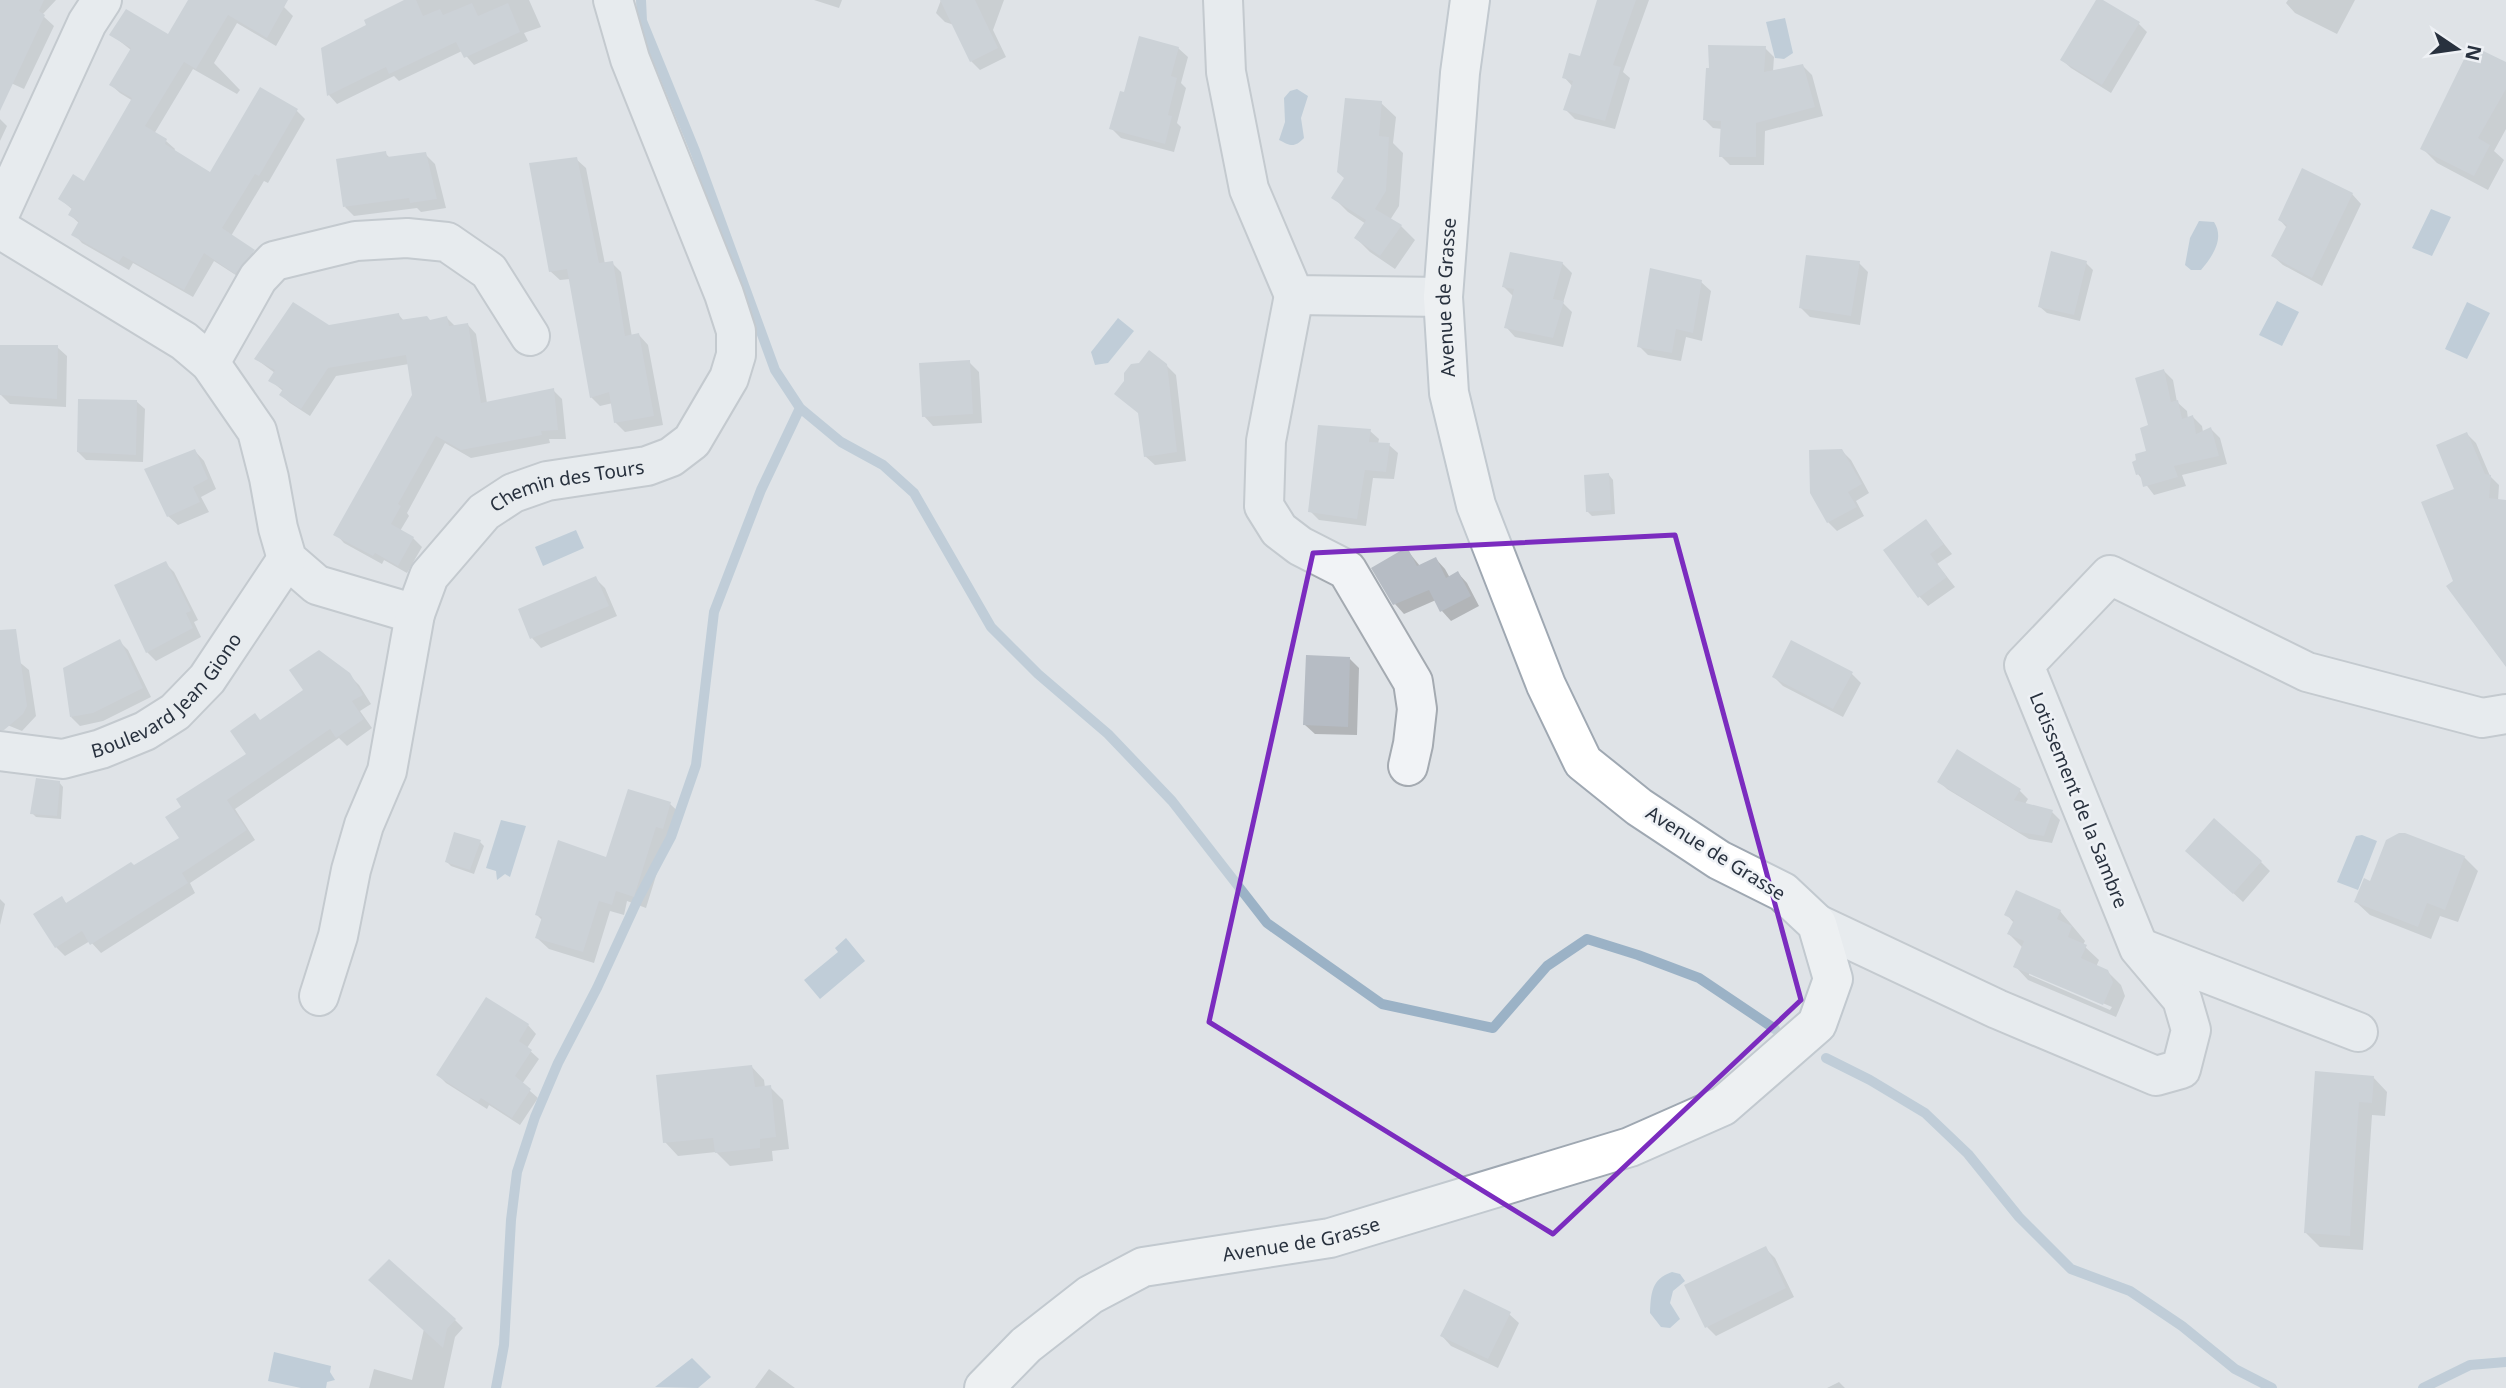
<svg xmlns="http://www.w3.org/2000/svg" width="2506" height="1388" viewBox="0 0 2506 1388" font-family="'Noto Sans',sans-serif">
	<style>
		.water { fill: #9bb2c6 }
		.shadow { fill: #0003; fill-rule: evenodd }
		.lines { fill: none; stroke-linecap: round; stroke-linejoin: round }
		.stream { stroke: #9bb2c6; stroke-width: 10 }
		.building { fill: #b6bcc4 }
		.street-casing { stroke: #a4aab1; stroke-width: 42 }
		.primary-casing { stroke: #9fa8b2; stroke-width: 42 }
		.street { stroke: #f1f3f6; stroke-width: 38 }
		.primary { stroke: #fff; stroke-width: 38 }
		.marked { fill: none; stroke: #7b2cbf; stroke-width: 5; stroke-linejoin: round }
		.labels { text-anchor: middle; stroke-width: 5; stroke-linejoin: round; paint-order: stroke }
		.street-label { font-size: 19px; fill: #28313e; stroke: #eef1f5 }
	</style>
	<rect width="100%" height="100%" fill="#dfe3e7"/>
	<!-- water -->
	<path class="water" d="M1785,18L1793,53L1784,59L1775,58L1766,22Z
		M1297,89L1308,96L1301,118L1304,138C1294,148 1291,146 1279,140L1285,122L1284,98L1290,91Z
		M2431,209L2451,217L2432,256L2412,248Z
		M2199,221L2214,222C2225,239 2212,257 2201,270H2191L2185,265L2190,238Z
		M2277,301L2299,312L2282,346L2259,335Z
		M2467,302L2490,313L2467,359L2445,349Z
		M1118,318L1134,331L1108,363L1095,365L1091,352Z
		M576,530L584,548L543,566L535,547Z
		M501,820L526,826L510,877L505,874L497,880L496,871L486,868Z
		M2362,835L2377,841L2358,890L2337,882L2356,836Z
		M846,938L865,961L820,999L804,980L838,952L835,948Z
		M1672,1272L1680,1274L1685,1281L1673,1291L1670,1303L1680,1319L1670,1328L1661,1327L1650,1313C1651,1294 1651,1279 1672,1272Z
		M274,1352L331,1366L330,1372L335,1380L327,1382L326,1388H301L268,1381Z
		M692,1358L711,1377L698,1388L655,1387Z"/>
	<!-- shadow -->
	<path class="shadow" d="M4,0H56L42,15L54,26L24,89L0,78V8Z
		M190,0H286L284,7L293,16L276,46L237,23L214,63L240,90L237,94L193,69L154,134L166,141L175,149L174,151L211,175L296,110L305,119L268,183L264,181L231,236L262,260L245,281L214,261L193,297L133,263L129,270L82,243L74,234L80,224L70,215L73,210L60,199L85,183L133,101L120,93L111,85L131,50L112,35L168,37Z
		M408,0H529L541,27L524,33L528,41L474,65L462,51L399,81L394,76L337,104L329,95L322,49L368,26Z
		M814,0H842L839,8Z
		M941,0H1004L993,30L1006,57L980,70L971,61L954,25L945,22L936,13Z
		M1599,0H1649L1623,72L1630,78L1615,129L1575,119L1565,109L1573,87L1564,77L1581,58Z
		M2098,0L2138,23L2147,32L2111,93L2071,68L2062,60Z
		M2288,0H2355L2337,34L2295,13L2286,3Z
		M1178,48L1188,57L1181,83L1186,88L1177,123L1181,127L1174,152L1121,138L1111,128Z
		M1765,48L1774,57L1773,72L1803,66L1812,75L1823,116L1765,131L1764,165H1730L1721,156L1722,129L1713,128L1704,119Z
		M2506,65V129L2494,151L2504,160L2488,190L2437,163L2422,148Z
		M1381,103L1396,117L1393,143L1403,153L1399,206L1390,220L1401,226L1415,240L1395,269L1370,252L1356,238L1366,224L1348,212L1334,198L1346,178Z
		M0,119L7,126L0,141Z
		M385,153L390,158L425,154L435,164L446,208L421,212L417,208L354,216L345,207Z
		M576,159L586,168L605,264L612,263L621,272L632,337L639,335L648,345L663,425L625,432L615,422L613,403L600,406L591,397L570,279L560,280L550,271Z
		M2352,194L2361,204L2322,286L2283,265L2273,256L2287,228L2280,220Z
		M1562,263L1572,273L1563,303L1572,312L1563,347L1515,337L1506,327L1514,297L1504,287Z
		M1859,263L1868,272L1860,325L1810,317L1801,308Z
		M2086,263L2093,270L2080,321L2047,313L2040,307Z
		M1701,282L1711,291L1702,341L1686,337L1681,361L1648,355L1639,346Z
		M399,315L404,321L430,322L447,318L456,327L468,325L476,334L487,403L553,390L562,399L566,439H549L550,443L471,458L445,443L407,513L409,516L400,531L413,538L422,547L407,573L384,560L382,564L344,543L336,534L414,395L409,364L336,376L310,416L290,403L281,395L283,391L270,380L275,373L256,359L329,327Z
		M57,347L67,356L66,407L10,404L1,395Z
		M969,362L979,372L982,423L933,426L924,416Z
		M1166,365L1176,375L1186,461L1155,465L1145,456L1140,414L1126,381Z
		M2164,371L2173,380L2177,402L2187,411L2188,419L2193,417L2202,426L2203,432L2211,429L2220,438L2227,464L2182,475L2186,486L2154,495L2138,474L2149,452L2150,427Z
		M136,401L145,409L143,462L86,460L78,452Z
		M1370,431L1379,439L1378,444L1389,445L1398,453L1394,479L1373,478L1366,526L1319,520L1310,511Z
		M2467,434L2476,443L2490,476L2499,485L2498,501H2506V661L2455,582L2456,490Z
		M195,451L204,461L216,489L201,497L209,512L178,525L168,516Z
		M1842,451L1851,460L1869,493L1856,501L1864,516L1837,531L1828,522Z
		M1609,475L1613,480L1615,514L1592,516L1587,511Z
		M1926,521L1952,554L1937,564L1955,587L1928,606L1919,596Z
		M1407,550L1420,566L1436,559L1445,569L1450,578L1458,573L1467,583L1479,606L1451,621L1442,611L1436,600L1404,614L1395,604Z
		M165,563L174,572L198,620L194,622L201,637L156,661L147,652Z
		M595,578L605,588L617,616L541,648L532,638L520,610Z
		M119,641L128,650L151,697L103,721L80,726L71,717Z
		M0,646L29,670L36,716L22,731L0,722Z
		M1350,659L1359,668L1357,735L1315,734L1305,725Z
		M1851,673L1861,683L1843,717L1783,686L1774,677Z
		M349,675L359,685L371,704L360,711L372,728L347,746L339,738L235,809L255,840L190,883L195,893L101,953L90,941L65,956L56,947L62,899L67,904L182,839L248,755L261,721Z
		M1958,752L2020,791L2028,799L2025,804L2052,812L2060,820L2052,843L2029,839L1947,789L1939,781Z
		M59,782L63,787L61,819L36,817L32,813Z
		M670,804L682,815L674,839L668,837L646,908L627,901L624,915L610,911L594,963L549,949L537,938L543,921L537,915L607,859Z
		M480,842L484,846L474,874L451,866L447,862Z
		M2464,857L2478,871L2458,922L2440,916L2431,939L2370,915L2356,902L2371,883Z
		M2197,860L2261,862L2270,871L2243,902Z
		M0,899L5,904L0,925Z
		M2060,911L2085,941L2083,945L2099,960L2096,967L2107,971L2121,985L2125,996L2116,1017L2028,980L2015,966L2023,948L2009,934L2014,923L2007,915ZM2029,972L2112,1007L2110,1010L2029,975Z
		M487,999L528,1025L536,1034L527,1048L539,1059L522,1084L538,1098L520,1125L489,1105L487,1109L446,1083L438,1075Z
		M751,1066L764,1080L765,1088L770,1087L783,1100L789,1149L772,1151L773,1161L730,1166L716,1152L678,1156L665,1142Z
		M2316,1073L2373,1077L2387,1092L2385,1116L2372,1115L2363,1250L2320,1247L2306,1233Z
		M1765,1248L1775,1258L1794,1297L1716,1336L1707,1327Z
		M1509,1314L1519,1323L1498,1368L1451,1346L1442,1336Z
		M455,1320L463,1328L455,1337L444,1388H369L374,1369L412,1380L424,1329Z
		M769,1369L795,1388H755Z
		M1839,1382L1845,1388H1827Z"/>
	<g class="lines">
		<!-- stream -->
		<path class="stream" d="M641,0L642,21L695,151L775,370L800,408L841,442L883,465L914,493L991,627L1038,674L1108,734L1172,801L1267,923L1382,1004L1493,1028L1547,966L1587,939L1638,955L1699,978L1775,1029
			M1826,1058L1870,1080L1925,1113L1968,1154L2019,1217L2071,1269L2130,1291L2182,1326L2235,1369L2272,1388
			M496,1388L504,1345L511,1220L517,1172L535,1117L558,1063L597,988L638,899L671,837L696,765L714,612L761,490L800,408
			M2423,1388L2470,1365L2506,1362"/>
	</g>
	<!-- building -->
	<path class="building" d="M0,0H44L39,11L45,15L0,111Z
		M188,0H288L267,38L228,15L196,69L184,62L145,126L167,139L165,144L210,172L260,87L298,109L259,176L255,174L222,228L255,250L235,274L204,253L184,290L123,256L119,262L71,235L79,221L68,215L72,208L58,199L73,174L84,181L132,98L109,85L131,48L109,35L126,9L168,34Z
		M404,0H416L423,16L440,9L443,15L472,3L478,16L508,3L520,32L464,58L456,42L389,74L386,67L327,96L321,48L366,25L364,20Z
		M940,0H975L998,48L970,62Z
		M1597,0H1636L1613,65L1621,67L1605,121L1563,110L1573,81L1562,78L1569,53L1580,56Z
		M2096,0H2103L2140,22L2102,85L2060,60Z
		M1139,36L1179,47L1171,76L1177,78L1168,115L1172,116L1165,144L1109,129L1120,91L1124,92Z
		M1708,45L1766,46L1764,72L1803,64L1815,107L1756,123V157H1719L1721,121L1703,120L1706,68H1709Z
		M2471,45L2506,62V89L2478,138L2490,145L2474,176L2420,149Z
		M1345,98L1382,101L1379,136L1389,137L1386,191L1375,209L1402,225L1380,256L1354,238L1366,220L1331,198L1344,178L1337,172Z
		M386,151L387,157L426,152L437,199L410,203L409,198L343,207L336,159Z
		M577,157L599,263L613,261L625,336L639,333L654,416L614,423L609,392L590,398L567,269L549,272L529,163Z
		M2302,168L2353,193L2312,278L2271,256L2287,225L2278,220Z
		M2051,251L2087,261L2074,315L2038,307Z
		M1510,252L1563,262L1553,299L1564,301L1553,338L1504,328L1514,289L1502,287Z
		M1806,255L1860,261L1851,316L1799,308Z
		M1650,268L1702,280L1693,333L1676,329L1672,353L1637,347Z
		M293,302L329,325L399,313L400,320L427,316L430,320L447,316L449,326L468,323L481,403L554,388L558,430L541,431L542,435L461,450L436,436L398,504L401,506L391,524L414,537L398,566L375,553L373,556L333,535L412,395L406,355L328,368L301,409L279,395L283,389L268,381L275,370L254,359Z
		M0,345H58L57,399L0,395Z
		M1149,350L1167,364L1177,452L1144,457L1138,413L1114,394L1124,381V373L1131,364L1139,363Z
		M970,360L973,414L922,417L919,363Z
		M2164,369L2171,402L2178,400L2182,419L2193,415L2196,434L2211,427L2219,456L2174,466L2178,477L2143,487L2140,474L2136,475L2132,462L2136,460L2135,454L2146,451L2140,428L2148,425L2135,378Z
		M78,399L137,400L136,455L77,452Z
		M1318,425L1371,429L1369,442L1390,443L1386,472L1365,470L1357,519L1308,512Z
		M2467,432L2485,474L2491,475L2489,498L2506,500V667L2446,586L2453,581L2421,502L2454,489L2436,445Z
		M195,449L208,479L193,487L200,502L167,517L144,469Z
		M1842,449L1862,484L1848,492L1857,507L1827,523L1810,493L1809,450Z
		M1609,473L1611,510L1586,512L1584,475Z
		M1926,519L1944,544L1930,554L1947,577L1918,598L1883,550Z
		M1407,547L1417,566L1436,557L1446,578L1458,571L1471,596L1440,612L1429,590L1393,605L1371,568Z
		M166,561L191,611L186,613L193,628L146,653L114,585Z
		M596,576L609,606L530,639L518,609Z
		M16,629L27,706L23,714L4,730H0V630Z
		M120,639L143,688L93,713L70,717L63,668Z
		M1791,640L1853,672L1833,709L1772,677Z
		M319,650L350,673L363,695L352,701L364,719L336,738L330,729L227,800L247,830L182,873L188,883L90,945L82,931L55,948L33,914L62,896L66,903L131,862L134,865L179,838L165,817L181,807L176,799L246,754L230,731L255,713L260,720L303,690L289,670Z
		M1306,655L1350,657L1348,727L1303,725Z
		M1957,749L2021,789L2014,800L2053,810L2044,836L2019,832L1937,782Z
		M36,778L60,781L57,816L30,814Z
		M628,789L671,802L663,829L656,827L634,897L616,891L612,905L599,901L583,952L535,938L542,917L535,915L558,840L606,857Z
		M2214,818L2262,861L2233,894L2185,851Z
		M454,832L481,840L470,870L445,862Z
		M2399,833H2405L2465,856L2445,910L2427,903L2418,927L2354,902L2364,878L2370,881L2386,840Z
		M2016,890L2061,910L2057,919L2072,926L2068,937L2087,945L2081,958L2108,970L2113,982L2103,1005L2013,967L2024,941L2007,934L2014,920L2004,915Z
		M486,997L529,1024L519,1041L532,1050L515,1076L531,1089L512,1118L481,1098L478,1102L436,1075Z
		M752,1065L755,1087L771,1085L776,1137L760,1139V1148L715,1153L713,1138L663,1143L656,1075Z
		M2315,1071L2374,1076L2372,1103L2359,1102L2350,1236L2304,1233Z
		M1766,1246L1786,1288L1705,1328L1684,1285Z
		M389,1259L456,1319L447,1329L443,1348L368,1280Z
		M1464,1289L1511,1312L1488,1359L1440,1336Z"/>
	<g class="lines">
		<defs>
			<g id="street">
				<path d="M1223,0L1226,72L1249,189L1294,295L1443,297"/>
				<path d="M0,213L87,23L102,0"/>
				<path d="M0,229L184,341L210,363L257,431L269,478L278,528L287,559L317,585L415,614"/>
				<path d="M1294,295L1266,441L1264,506L1279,530L1300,546L1347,570L1413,682L1417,709L1413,744L1408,766"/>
				<path d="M210,363L258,278L274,261L356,241L407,238L447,242L489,271L530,336"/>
				<path id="s1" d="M0,751L63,759L101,749L145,731L175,712L207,679L287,559"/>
				<path d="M1817,924L1997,1009L2156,1076L2181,1069L2191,1030L2182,999L2139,948L2024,665L2110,575L2307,672L2482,718L2506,714"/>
				<path d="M2141,948L2358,1032"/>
				<path id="s2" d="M319,996L338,936L351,870L364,825L387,771L415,614L429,576L484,512L513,493L547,481L647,466L671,457L692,441L729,378L736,355V331L724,294L630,59L613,0"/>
			</g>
			<g id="primary">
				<path id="s3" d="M984,1388L1026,1345L1090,1295L1143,1267L1330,1238L1630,1147L1723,1106L1817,1024L1833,979L1817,924L1783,892L1719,860L1639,807L1583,762L1546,685L1476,505L1449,393L1443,297L1460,73L1470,0"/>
			</g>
		</defs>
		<!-- street casing -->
		<use href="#street" class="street-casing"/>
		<!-- primary casing -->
		<use href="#primary" class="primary-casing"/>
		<!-- street -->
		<use href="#street" class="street"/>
		<!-- primary -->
		<use href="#primary" class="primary"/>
	</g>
	<!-- marked area -->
	<path d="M0 0H2506V1388H0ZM1675,535L1801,1000L1553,1234L1209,1022L1313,553Z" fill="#dfe3e7" fill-opacity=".55" fill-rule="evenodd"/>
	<path class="marked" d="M1675,535L1801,1000L1553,1234L1209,1022L1313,553Z"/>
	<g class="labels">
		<!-- street labels -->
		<g class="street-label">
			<text dy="7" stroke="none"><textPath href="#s3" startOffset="1811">Avenue de Grasse</textPath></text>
			<text dy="7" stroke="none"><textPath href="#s2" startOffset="609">Chemin des Tours</textPath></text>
			<text dy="7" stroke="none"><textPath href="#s1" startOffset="189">Boulevard Jean Giono</textPath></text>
			<text transform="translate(2079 800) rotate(68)" y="7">Lotissement de la Sambre</text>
			<text transform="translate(1716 853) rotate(32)" y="7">Avenue de Grasse</text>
			<text dy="7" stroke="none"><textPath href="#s3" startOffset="362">Avenue de Grasse</textPath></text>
		</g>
	</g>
	<!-- north arrow -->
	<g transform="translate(2457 49) rotate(103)" stroke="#eef1f5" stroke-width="5" paint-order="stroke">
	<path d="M0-5L12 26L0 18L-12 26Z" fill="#28313e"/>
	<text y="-10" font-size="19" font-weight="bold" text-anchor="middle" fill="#28313e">N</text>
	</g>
</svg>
